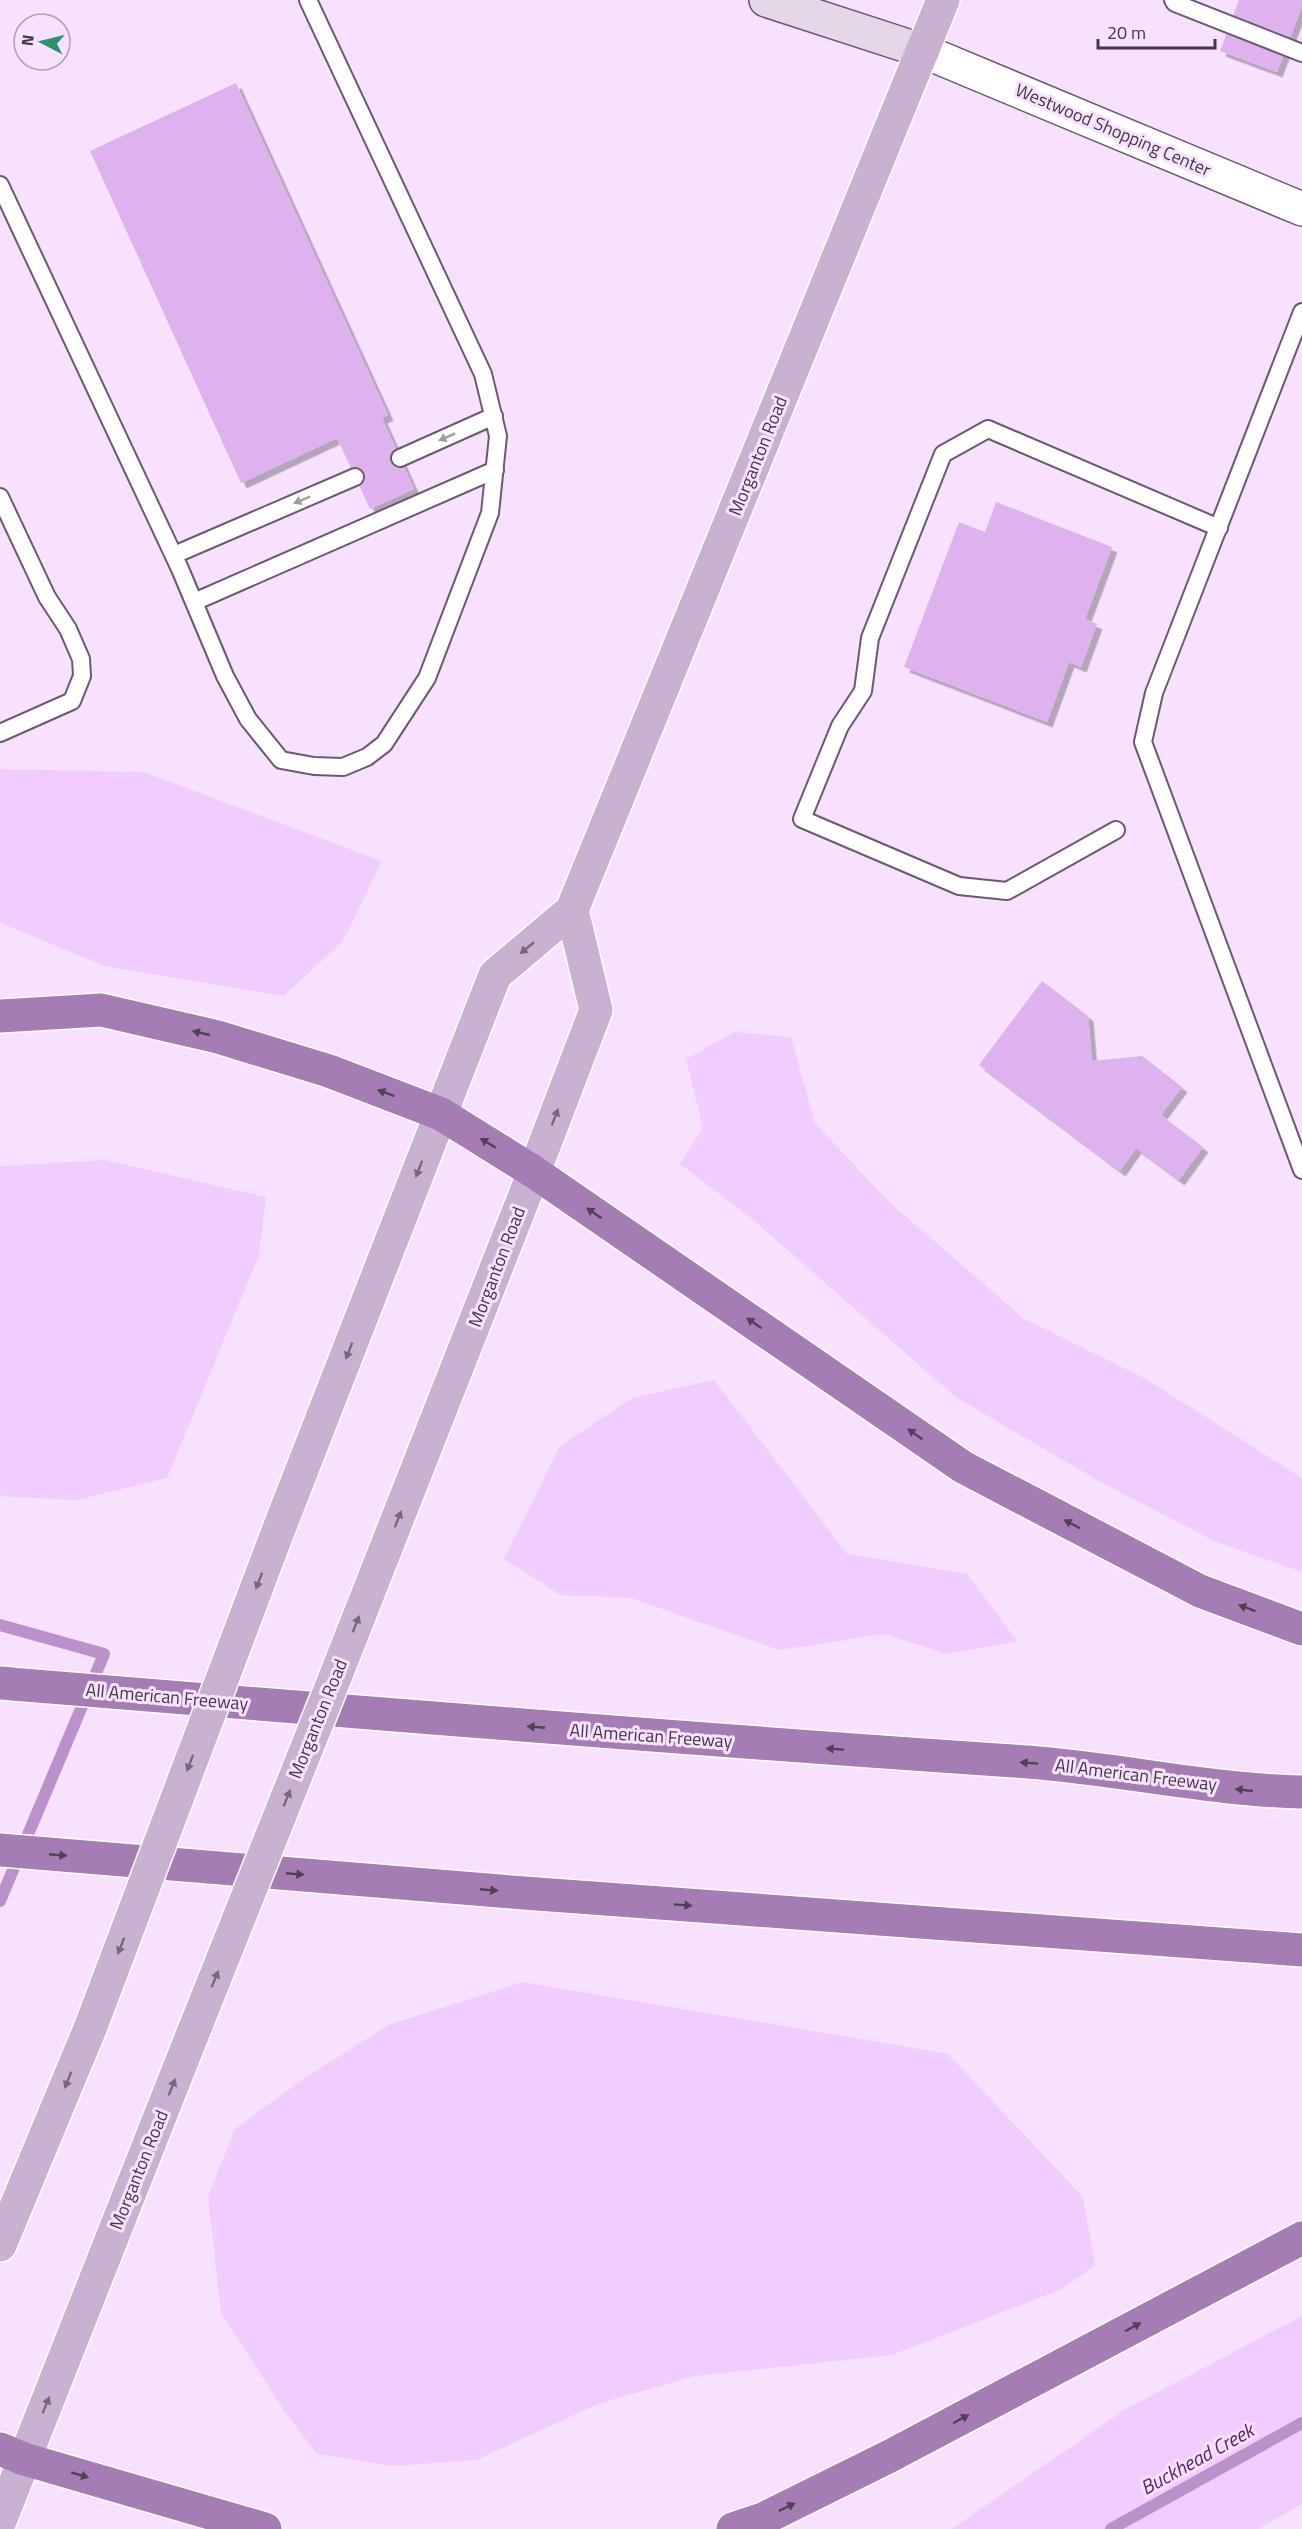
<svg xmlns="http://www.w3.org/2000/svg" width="1302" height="2529" viewBox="0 0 1302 2529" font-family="'Titillium Web',sans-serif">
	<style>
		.green { fill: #f0cdfe }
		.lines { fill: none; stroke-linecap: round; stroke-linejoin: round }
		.stream { stroke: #bb91cb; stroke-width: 12 }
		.building { fill: #deb2ee; filter: url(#shadow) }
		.lane-casing { stroke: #6b5872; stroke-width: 20 }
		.street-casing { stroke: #6b5872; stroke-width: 36 }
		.secondary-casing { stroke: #6b5872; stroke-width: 36 }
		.primary-casing { stroke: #fff; stroke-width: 36 }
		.highway-casing { stroke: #fff; stroke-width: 36 }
		.lane { stroke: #fff; stroke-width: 16 }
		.street { stroke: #fff; stroke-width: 33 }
		.secondary { stroke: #e4d8e8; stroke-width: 33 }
		.primary { stroke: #c9b1d2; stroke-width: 33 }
		.highway { stroke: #a57db4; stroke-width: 33 }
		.primary-bridge-casing { stroke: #fff; stroke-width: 36; stroke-linecap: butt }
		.primary-bridge { stroke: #c9b1d2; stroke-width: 33 }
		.oneway { fill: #a09ca2 }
		.oneway2 { fill: #77687d }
		.oneway3 { fill: #4f4255 }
		.labels { text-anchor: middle; stroke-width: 6; stroke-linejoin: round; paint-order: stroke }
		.street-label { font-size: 18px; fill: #403844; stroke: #f7e1ff }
		.water-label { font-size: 20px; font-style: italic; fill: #58256a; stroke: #f7e1ff }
	</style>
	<defs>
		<filter id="shadow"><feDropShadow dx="5.5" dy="5.5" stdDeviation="0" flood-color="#0004"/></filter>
	</defs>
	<rect width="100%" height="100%" fill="#f7e1ff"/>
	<!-- green -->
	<path class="green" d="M0,769L144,772L382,861L343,941L284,996L105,966L0,923Z
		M735,1032L791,1037L815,1123L888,1201L1023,1318L1146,1379L1302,1478V1572L1214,1541L1097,1480L957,1398L746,1214L680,1164L703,1128L686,1059Z
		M105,1160L266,1197L259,1255L167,1478L77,1500L10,1497L0,1495V1166Z
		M714,1380L847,1554L967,1574L1017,1641L948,1654L884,1634L779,1650L631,1598L561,1595L504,1559L560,1446L632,1398Z
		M523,1982L948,2054L1083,2197L1095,2265L1062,2289L892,2355L695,2376L598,2404L476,2460L393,2466L317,2454L285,2412L221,2313L208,2196L235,2129L302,2080L388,2025Z
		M1302,2316V2504L1258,2529H952L1124,2410Z"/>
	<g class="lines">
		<!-- stream -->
		<path class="stream" d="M0,1625L104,1654L0,1901
			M1111,2529L1302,2423"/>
	</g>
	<!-- building -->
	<path class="building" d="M1239,0H1302V6L1277,72L1220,51Z
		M236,83L388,415L382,418L414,489L370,509L337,438L241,483L90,151Z
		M996,502L1112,547L1085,619L1097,624L1081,667L1069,662L1047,722L904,667L959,522L985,532Z
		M1042,981L1088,1016L1092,1061L1142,1056L1182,1087L1161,1115L1203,1147L1179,1180L1136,1148L1120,1171L979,1065Z"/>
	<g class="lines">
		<defs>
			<path id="lane" d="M1173,0L1175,3L1302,53
				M0,185L180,569L225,676L248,719L281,760L314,766L343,767L367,757L384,744L427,678L490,513L498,436L483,374L308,0
				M1302,312L1154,693L1143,742L1302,1170
				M400,458L494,416
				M0,497L47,597L68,629L81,659L82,676L72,701L0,733
				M174,555L355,477
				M194,602L495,470
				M1116,830L1007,891L959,886L802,819L840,726L863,691L870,638L943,454L988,429L1219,528"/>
			<path id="street" d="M923,51L1302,209"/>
			<path id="secondary" d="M766,0L923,51"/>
			<path id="primary" d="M280,1526L495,975L572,910L943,0
				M336,1675L534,1172L596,1010L572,910
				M0,2245L91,2026
				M0,2521L193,2033"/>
			<path id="highway" d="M0,1016L101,1010L218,1037L329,1071L441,1114L534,1172L963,1467L1200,1591L1302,1629
				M0,1683C343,1711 685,1739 1028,1762C1120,1769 1210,1790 1302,1792
				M0,1850L524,1893L1302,1950
				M0,2449L24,2459L265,2529
				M733,2529L763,2519L890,2456L1302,2238"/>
		</defs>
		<!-- lane casing -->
		<use href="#lane" class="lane-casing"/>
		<!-- street casing -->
		<use href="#street" class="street-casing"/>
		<!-- secondary casing -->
		<use href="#secondary" class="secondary-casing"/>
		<!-- primary casing -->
		<use href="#primary" class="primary-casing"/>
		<!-- highway casing -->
		<use href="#highway" class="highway-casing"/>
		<!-- lane -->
		<use href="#lane" class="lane"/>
		<!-- street -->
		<use href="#street" class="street"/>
		<!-- secondary -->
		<use href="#secondary" class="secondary"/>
		<!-- primary -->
		<use href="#primary" class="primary"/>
		<!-- highway -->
		<use href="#highway" class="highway"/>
		<defs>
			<path id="primary-bridge" d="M91,2026L280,1526
				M193,2033L336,1675"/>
		</defs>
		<!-- primary-bridge casing -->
		<use href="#primary-bridge" class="primary-bridge-casing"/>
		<!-- primary-bridge -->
		<use href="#primary-bridge" class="primary-bridge"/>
	</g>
	<!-- one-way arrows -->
	<defs><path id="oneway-solid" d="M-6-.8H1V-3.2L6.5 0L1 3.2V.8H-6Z" transform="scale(1.5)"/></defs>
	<g class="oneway">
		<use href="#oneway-solid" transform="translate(447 437) rotate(156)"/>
		<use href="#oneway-solid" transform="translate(302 500) rotate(157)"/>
	</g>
	<g class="oneway2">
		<use href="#oneway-solid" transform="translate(527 948) rotate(140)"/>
		<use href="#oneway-solid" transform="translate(555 1117) rotate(-69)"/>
		<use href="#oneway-solid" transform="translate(419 1169) rotate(111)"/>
		<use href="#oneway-solid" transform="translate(349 1351) rotate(111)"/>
		<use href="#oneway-solid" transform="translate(398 1519) rotate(-69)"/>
		<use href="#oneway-solid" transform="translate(259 1581) rotate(111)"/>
		<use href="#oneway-solid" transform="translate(356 1624) rotate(-68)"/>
		<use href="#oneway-solid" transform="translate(190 1763) rotate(111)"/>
		<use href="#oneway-solid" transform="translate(287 1798) rotate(-68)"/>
		<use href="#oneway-solid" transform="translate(121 1946) rotate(111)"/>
		<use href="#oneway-solid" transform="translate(215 1979) rotate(-68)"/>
		<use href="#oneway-solid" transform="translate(68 2080) rotate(112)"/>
		<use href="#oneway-solid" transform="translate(172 2087) rotate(-68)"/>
		<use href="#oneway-solid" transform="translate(46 2405) rotate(-68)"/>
	</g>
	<g class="oneway3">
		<use href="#oneway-solid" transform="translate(201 1033) rotate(-167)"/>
		<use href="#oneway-solid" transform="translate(386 1093) rotate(-159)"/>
		<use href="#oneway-solid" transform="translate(488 1143) rotate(-149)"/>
		<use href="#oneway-solid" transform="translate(594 1213) rotate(-145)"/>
		<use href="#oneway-solid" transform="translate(754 1323) rotate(-145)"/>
		<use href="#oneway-solid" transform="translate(915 1434) rotate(-145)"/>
		<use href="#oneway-solid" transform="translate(1072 1524) rotate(-152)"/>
		<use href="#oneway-solid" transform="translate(1247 1608) rotate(-160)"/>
		<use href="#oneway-solid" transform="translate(536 1727) rotate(-175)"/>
		<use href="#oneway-solid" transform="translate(835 1749) rotate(-176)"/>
		<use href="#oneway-solid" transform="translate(1029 1763) rotate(-176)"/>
		<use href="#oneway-solid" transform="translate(1244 1790) rotate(-174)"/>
		<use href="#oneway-solid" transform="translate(58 1855) rotate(5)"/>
		<use href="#oneway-solid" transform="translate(295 1874) rotate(5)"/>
		<use href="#oneway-solid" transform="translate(489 1890) rotate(5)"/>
		<use href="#oneway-solid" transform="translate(683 1905) rotate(4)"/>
		<use href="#oneway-solid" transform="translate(1133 2327) rotate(-28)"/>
		<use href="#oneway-solid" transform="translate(961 2419) rotate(-28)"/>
		<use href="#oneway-solid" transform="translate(80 2475) rotate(16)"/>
		<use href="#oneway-solid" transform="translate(787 2507) rotate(-26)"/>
	</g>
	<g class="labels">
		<!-- street labels -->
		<g class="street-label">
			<text transform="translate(1113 130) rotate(23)" y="6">Westwood Shopping Center</text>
			<text transform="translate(758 456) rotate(-68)" y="6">Morganton Road</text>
			<text transform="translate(497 1267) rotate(-69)" y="6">Morganton Road</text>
			<text transform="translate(167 1697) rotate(5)" y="6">All American Freeway</text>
			<text transform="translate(318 1719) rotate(-68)" y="6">Morganton Road</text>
			<text transform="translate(651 1736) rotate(4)" y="6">All American Freeway</text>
			<text transform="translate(1136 1775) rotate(7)" y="6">All American Freeway</text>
			<text transform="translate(139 2170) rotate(-68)" y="6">Morganton Road</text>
		</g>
		<!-- water labels -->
		<g class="water-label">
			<text transform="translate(1197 2459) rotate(-29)" y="7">Buckhead Creek</text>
		</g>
	</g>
	<!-- north arrow -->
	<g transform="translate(42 42) rotate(277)"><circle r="28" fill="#f7e1ff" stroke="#ae9db4" stroke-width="1.5"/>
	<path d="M0-4.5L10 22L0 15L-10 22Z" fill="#2a926f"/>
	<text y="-9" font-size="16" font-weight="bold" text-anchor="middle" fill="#403844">N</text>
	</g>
	<!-- scale -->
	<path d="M1098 39v9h117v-9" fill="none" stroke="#403844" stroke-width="3"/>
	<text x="1107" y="39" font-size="18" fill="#403844" stroke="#f7e1ff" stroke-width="4.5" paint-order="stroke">20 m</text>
</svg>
